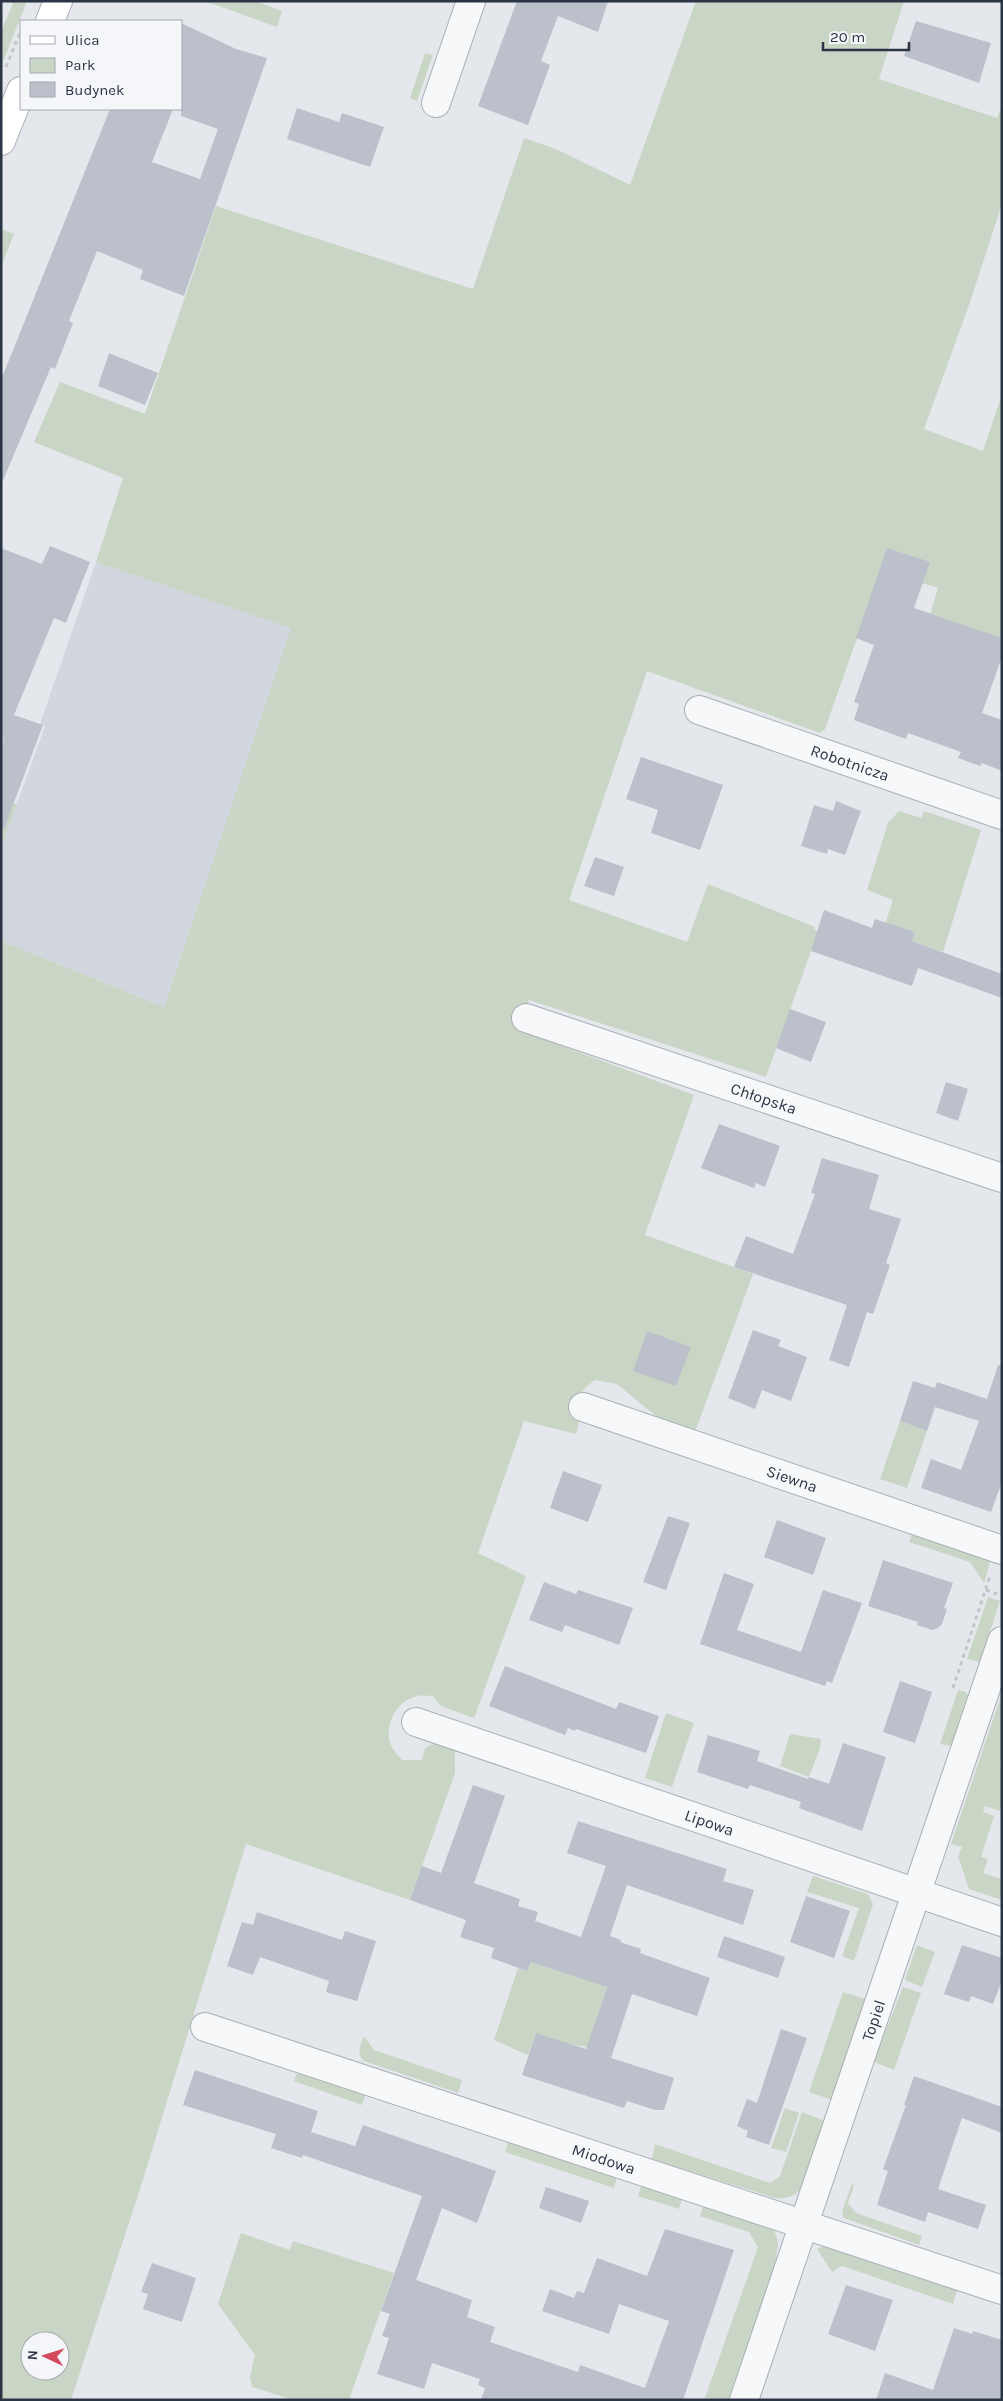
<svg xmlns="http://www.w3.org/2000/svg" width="1003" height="2401" viewBox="0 0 1003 2401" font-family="Karla,sans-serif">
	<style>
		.built { fill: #d2d6de }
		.green { fill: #c9d6c5; fill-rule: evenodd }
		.building { fill: #bbc0ca }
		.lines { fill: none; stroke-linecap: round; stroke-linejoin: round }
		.street-casing { stroke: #a9aeb7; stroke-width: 30 }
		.secondary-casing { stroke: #a9aeb7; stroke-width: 30 }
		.path { stroke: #c2c5cb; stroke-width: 3; stroke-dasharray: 4 4; stroke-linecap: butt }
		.street { stroke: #f7f8fa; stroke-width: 28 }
		.secondary { stroke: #fff; stroke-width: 28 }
		.labels { text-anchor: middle; stroke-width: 4; stroke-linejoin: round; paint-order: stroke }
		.street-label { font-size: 16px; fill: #2b3445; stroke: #f4f6f9 }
	</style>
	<rect width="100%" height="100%" fill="#e4e7ec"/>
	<!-- built -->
	<path class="built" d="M96,562L292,628L164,1007L1,941V848L45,726L40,724Z"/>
	<!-- green -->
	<path class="green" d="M14,1H27L1,67V32Z
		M205,1H255L282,11L277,27Z
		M696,1H904L879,79L997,118L1002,104V204L968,308L924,429L983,451L1002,394V638L930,614L938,588L881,570L825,729L820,733L647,671L569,900L687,942L708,884L815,927L814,930L818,931L811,951L766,1077L529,1000L519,1030L694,1095L645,1235L753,1274L701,1416L694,1434L657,1417L617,1384L595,1380C567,1400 585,1407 576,1434L524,1421L478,1553L526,1576L474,1718L441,1706L433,1696C428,1696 422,1695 417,1696C396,1701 385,1724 390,1743C392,1749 398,1755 402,1760H422L425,1748C437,1741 443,1743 455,1747V1773L410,1900L246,1844L141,2186L71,2400H1V941L164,1007L291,628L96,562L123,478L34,442L60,382L145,414L216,206L473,289L524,138L556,149L630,185ZM30,2341H60V2371H30Z
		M425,53L433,55L417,101L410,98Z
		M1,229L14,234L2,264H1Z
		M1,798L17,804L1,848Z
		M899,811L921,818L924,811L981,830L943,952L912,941L915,932L905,929L883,930L893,900L867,890L888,823Z
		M900,1421L927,1431L907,1488L880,1479Z
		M913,1531L991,1559L984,1583L970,1562L909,1542Z
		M988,1597L1000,1601L980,1662L967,1659Z
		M958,1690L966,1692L968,1695L951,1746L940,1744Z
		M1002,1693V1757L1000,1763L1002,1764V1805L1000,1811L985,1806L983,1812L994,1816L981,1857L988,1859L983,1873L1002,1879V1900L969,1889L958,1856L962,1847L951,1844Z
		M666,1713L694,1723L672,1787L645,1778Z
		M790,1734L821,1739L820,1748L809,1777L780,1766Z
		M813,1876L868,1894L873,1904L854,1961L842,1956L859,1908L807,1892Z
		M917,1945L935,1952L922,1987L905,1980Z
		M531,1962L607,1986L587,2047L569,2044L536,2033L528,2055L494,2040L518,1968L527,1971Z
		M903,1987L921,1993L894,2070L875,2062L874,2060Z
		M843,1992L866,1999L832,2100L809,2092Z
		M364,2036L374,2050L462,2080L458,2093L364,2061C356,2053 360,2046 364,2036Z
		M299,2072L368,2087L362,2105L294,2081L296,2075Z
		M785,2108L799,2113L786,2152L771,2148Z
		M802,2112L825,2121L804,2184C797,2196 788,2199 775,2198L652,2159L655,2144L770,2183L780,2176Z
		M510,2137L618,2172L614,2188L505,2152Z
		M643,2180L684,2193L679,2209L638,2196Z
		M852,2184L854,2185L848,2203L856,2213L922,2236L919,2245L844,2218L842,2211Z
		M705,2201L774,2229L778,2243L775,2264L729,2400L705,2398L758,2247L749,2232L700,2216Z
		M241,2233L290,2250L293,2241L394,2273L349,2400H294L252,2387L250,2377L255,2355L218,2304Z
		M823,2246L836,2247L958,2287L953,2304L842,2266L832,2272L817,2249Z"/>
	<!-- building -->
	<path class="building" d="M517,1H608L598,32L558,16L541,61L550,65L528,125L478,106Z
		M916,21L991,43L979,83L904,56Z
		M181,23L236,49L267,58L184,296L140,279L143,270L97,251L69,321L73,323L55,369L51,367L1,485V380L110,109H173L152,162L200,179L218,129L181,116Z
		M297,108L339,122L342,113L384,127L370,167L287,139Z
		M109,353L158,373L145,405L98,386Z
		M50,546L90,562L66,623L54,618L14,715L43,725L4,829L1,828V747L5,735L1,743V548L42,564Z
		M887,548L930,562L914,608L1002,638V657L982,713L1002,720V771L982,763L980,766L958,758L961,752L908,733L906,739L854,720L859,704L854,702L874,645L856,638Z
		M641,757L723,785L700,850L651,833L658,810L626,799Z
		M836,801L861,811L845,855L828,849L827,854L801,846L814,805L833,811Z
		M595,857L624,867L614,896L584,886Z
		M824,910L872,928L875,919L915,932L912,941L1002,974V998L918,968L912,986L811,951Z
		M790,1009L826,1022L811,1062L776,1048Z
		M946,1082L968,1089L958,1121L936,1113Z
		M719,1124L780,1146L765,1187L756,1183L754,1188L701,1168Z
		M822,1158L879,1175L869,1209L901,1219L886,1263L890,1265L873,1314L867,1312L849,1367L829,1360L847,1305L734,1267L746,1236L793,1254L815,1194L811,1193Z
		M753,1330L781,1340L778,1346L807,1357L791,1401L762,1390L755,1409L728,1398Z
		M647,1331L691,1347L676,1386L633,1371Z
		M998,1365L1002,1366V1482L991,1512L921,1488L931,1459L961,1470L979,1421L935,1407L927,1431L900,1421L913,1381L935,1388L937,1382L987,1399Z
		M563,1471L602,1485L588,1522L550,1508Z
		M668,1516L690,1523L666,1590L643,1582Z
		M777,1520L826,1538L813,1575L764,1557Z
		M883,1560L953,1583L944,1608L947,1609L942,1624L938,1628L932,1630L917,1625L918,1622L868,1606Z
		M724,1573L754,1584L737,1630L801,1652L823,1590L862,1603L832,1683L827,1681L825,1686L700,1644Z
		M544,1582L576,1594L578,1590L633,1608L619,1645L565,1625L562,1632L529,1620Z
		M505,1666L616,1709L619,1702L659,1716L646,1753L576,1729L575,1731L568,1728L565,1735L489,1706Z
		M900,1681L932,1692L915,1743L883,1732Z
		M708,1735L760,1751L757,1761L808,1779L809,1777L829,1784L843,1743L886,1757L862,1831L799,1808L801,1802L750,1785L748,1789L697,1772Z
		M473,1785L505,1796L474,1883L520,1899L518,1906L538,1912L535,1921L581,1937L606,1866L567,1853L578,1821L727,1869L723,1881L754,1890L743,1925L627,1885L610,1936L621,1940L620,1942L641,1949L640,1953L710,1978L697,2016L632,1994L611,2058L674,2078L664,2110H655L627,2101L624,2108L522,2075L536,2033L586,2049L607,1987L531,1962L527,1971L491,1958L494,1948L460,1937L466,1920L410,1900L422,1866L441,1873Z
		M806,1896L850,1911L834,1958L790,1942Z
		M257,1912L342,1940L345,1931L376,1941L357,2001L326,1992L329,1981L260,1957L253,1975L227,1966L242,1922L253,1925Z
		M724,1936L785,1957L778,1978L717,1957Z
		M962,1945L1002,1958V1980L993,2004L971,1996L969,2002L944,1994Z
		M781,2029L807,2038L769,2145L746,2137L748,2131L737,2126L747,2099L757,2103Z
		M195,2070L318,2111L311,2132L355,2146L363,2125L496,2171L477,2223L442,2208L416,2280L472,2300L467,2317L495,2327L490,2342L578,2372L580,2365L645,2388L669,2321L619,2304L609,2334L542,2311L550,2289L574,2298L577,2291L584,2293L597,2258L647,2276L665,2229L734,2250L683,2400H481L485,2388L478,2385L480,2379L432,2363L424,2389L377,2374L389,2338L382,2336L390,2314L381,2311L422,2196L303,2155L302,2158L271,2148L276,2134L183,2105Z
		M914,2076L1002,2107V2133L962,2118L938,2189L986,2205L978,2229L928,2212L925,2222L877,2205L888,2171L883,2169L906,2105H904Z
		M546,2187L589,2201L581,2223L539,2208Z
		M152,2263L196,2278L182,2322L143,2309L148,2294L141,2292Z
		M846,2285L893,2300L875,2351L828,2334Z
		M954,2328L972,2334L973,2331L1002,2340V2400H876L885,2373L933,2390Z"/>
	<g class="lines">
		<defs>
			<g id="street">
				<path d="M436,103L471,1"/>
				<path id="s1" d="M699,710L1002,815"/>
				<path id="s2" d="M526,1018L1002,1178"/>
				<path id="s3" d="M583,1407L1002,1550"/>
				<path id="s4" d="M416,1722L1002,1922"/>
				<path id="s5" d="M205,2027L1002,2290"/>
				<path id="s6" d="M744,2400L1002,1641"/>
			</g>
			<path id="secondary" d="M50,21L58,1
				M1,141L21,91"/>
		</defs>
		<!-- street casing -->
		<use href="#street" class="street-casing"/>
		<!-- secondary casing -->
		<use href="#secondary" class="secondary-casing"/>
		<!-- path -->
		<path class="path" d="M6,67L21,30
			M986,1590L1002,1596
			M953,1688L990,1576"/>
		<!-- street -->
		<use href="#street" class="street"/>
		<!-- secondary -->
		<use href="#secondary" class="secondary"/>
	</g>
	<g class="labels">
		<!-- street labels -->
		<g class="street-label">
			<text dy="6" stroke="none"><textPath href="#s1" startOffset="160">Robotnicza</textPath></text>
			<text dy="6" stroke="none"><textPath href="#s2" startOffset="251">Chłopska</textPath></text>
			<text dy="6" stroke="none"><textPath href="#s3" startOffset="221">Siewna</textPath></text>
			<text dy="6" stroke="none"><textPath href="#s4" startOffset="310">Lipowa</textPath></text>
			<text dy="6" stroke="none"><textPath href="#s6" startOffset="401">Topiel</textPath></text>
			<text dy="6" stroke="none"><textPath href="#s5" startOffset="420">Miodowa</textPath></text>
		</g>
	</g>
	<!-- border -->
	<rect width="1003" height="2401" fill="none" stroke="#2b3445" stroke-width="5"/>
	<!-- legend -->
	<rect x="20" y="20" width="162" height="90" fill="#f4f6f9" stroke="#a4a8b1"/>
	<rect x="30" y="36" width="25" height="8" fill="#ffffff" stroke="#a4a8b1"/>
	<text x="65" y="45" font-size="15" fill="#2b3445">Ulica</text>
	<rect x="30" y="58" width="25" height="15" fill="#c9d6c5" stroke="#a4a8b1"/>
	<text x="65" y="70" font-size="15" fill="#2b3445">Park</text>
	<rect x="30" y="82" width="25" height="15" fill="#bbc0ca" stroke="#a4a8b1"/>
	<text x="65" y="95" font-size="15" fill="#2b3445">Budynek</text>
	<!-- north arrow -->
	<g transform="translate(45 2356) rotate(274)"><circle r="24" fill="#f4f6f9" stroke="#a4a8b1"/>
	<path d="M0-4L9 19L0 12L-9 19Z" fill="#d1495b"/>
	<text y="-8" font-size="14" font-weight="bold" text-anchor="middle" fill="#2b3445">N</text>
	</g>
	<!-- scale -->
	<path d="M823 42v8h86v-8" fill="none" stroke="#2b3445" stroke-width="2.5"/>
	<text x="830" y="42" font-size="15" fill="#2b3445" stroke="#f4f6f9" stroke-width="4" paint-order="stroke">20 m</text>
</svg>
